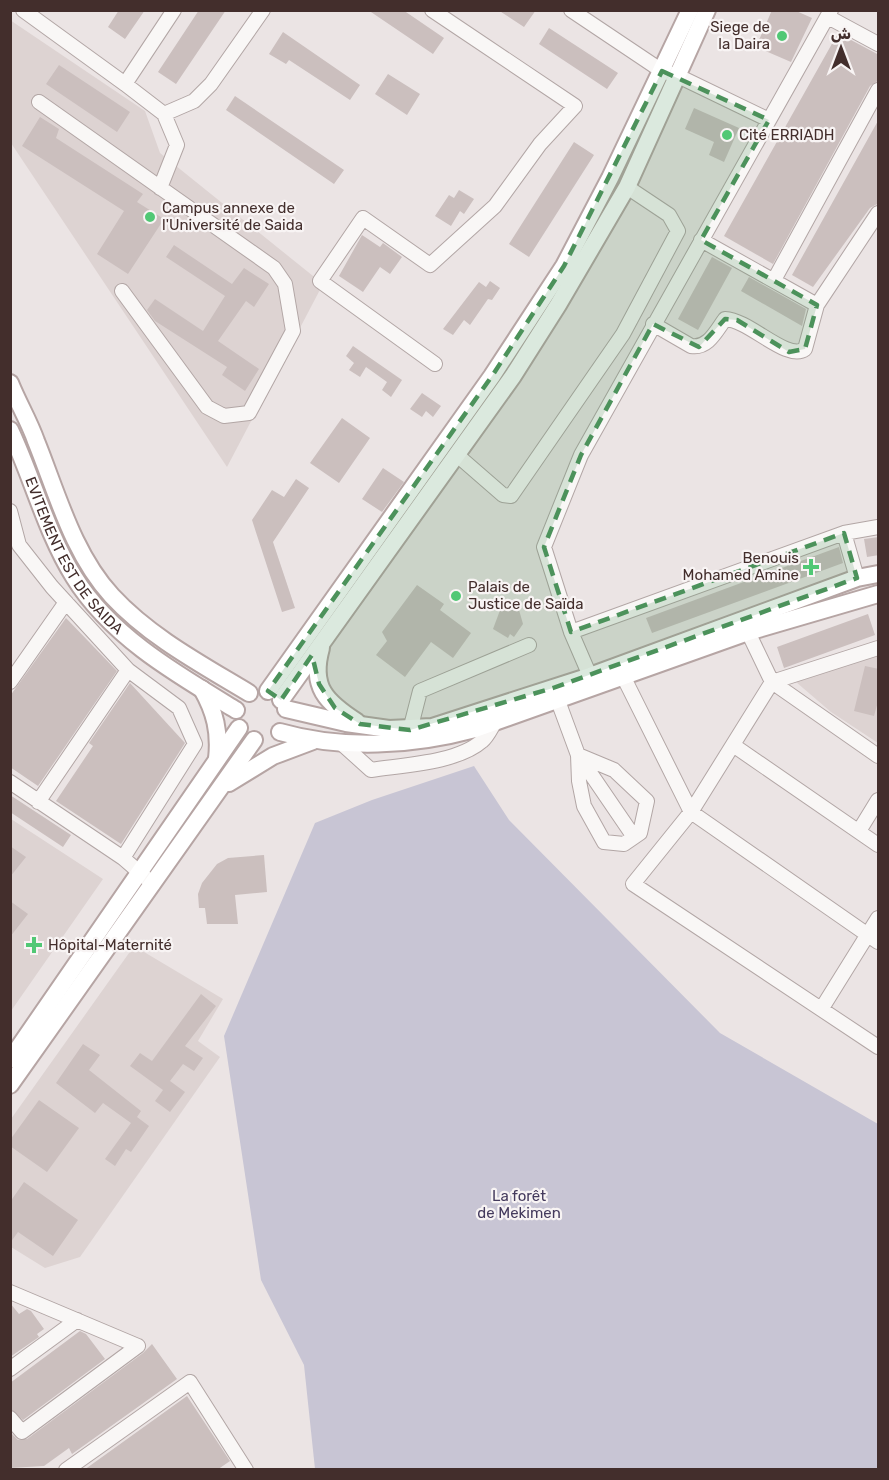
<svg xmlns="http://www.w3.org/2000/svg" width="889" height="1480" viewBox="0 0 889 1480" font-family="Rubik,'Noto Naskh Arabic',sans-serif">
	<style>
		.built { fill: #ddd3d2 }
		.green { fill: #c8c5d4 }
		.building { fill: #cbbfbe }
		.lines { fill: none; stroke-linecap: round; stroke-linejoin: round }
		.minor-casing { stroke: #b2a6a5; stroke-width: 16 }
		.major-casing { stroke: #b6a5a4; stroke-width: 20 }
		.minor { stroke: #f9f7f6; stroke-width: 14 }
		.major { stroke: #fff; stroke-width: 16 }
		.marked { fill: #4c925b; fill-opacity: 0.2; stroke: #4c925b; stroke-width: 4.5; stroke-dasharray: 12 8; stroke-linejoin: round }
		.poi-dot { fill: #51c875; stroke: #f8f4f4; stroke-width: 2 }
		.labels { text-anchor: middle; stroke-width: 4.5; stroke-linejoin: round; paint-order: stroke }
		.poi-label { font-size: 15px; fill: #432e2c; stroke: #f8f4f4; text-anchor: start }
		.street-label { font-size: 15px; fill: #432e2c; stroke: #f8f4f4 }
		.park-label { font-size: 15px; fill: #443a5d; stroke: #f8f4f4 }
	</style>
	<rect width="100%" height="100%" fill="#ebe4e4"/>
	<!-- built -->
	<path class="built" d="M10,20L145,111L160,153L323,284L227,467L11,143Z
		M878,655V743L831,712L796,682Z
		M11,819L103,879L11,1011Z
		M134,946L223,999L198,1041L220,1057L80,1257L45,1268L11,1247V1119Z"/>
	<!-- green -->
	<path class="green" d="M474,766L509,820L720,1033L878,1124V1469H315L304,1365L261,1280L224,1036L315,823L372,800Z"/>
	<!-- building -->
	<path class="building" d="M119,10H145L125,39L108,27Z
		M199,10H226L176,84L158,72Z
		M368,10H403L444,38L433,54Z
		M498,10H536L524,27Z
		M772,10H794L812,18L791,62L756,47Z
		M549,28L618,73L607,89L539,44Z
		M283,32L360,85L350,100L289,60L286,64L269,54Z
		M838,33L879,55V80L870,86L773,264L724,236Z
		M59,65L130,112L117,132L46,84Z
		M388,74L420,94L407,115L375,94Z
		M235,96L344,170L334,184L226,110Z
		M694,108L739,128L724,162L709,155L714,142L685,129Z
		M40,117L59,129L56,138L143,194L137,202L164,219L128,274L97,254L124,211L22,146Z
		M879,119V203L870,208L813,287L792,275Z
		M574,142L594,155L529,257L509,244Z
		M459,190L474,199L464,214L460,211L451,226L435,216L449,195L454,198Z
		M362,235L380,247L383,243L402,257L390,274L380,267L363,292L339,276Z
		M174,245L232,284L244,268L269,284L254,307L246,301L218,341L259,369L245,391L222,375L227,367L155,321L147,310L155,299L203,331L225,296L166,257Z
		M712,257L732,268L698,330L678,319Z
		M749,277L806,309L802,326L741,291Z
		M490,281L500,288L492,300L488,299L470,325L464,320L453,335L443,329L479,282L486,287Z
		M353,346L402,380L391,397L382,390L387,382L366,367L360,377L349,370L354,363L346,356Z
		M422,393L441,406L433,417L426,411L422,417L410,409Z
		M342,418L370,438L339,483L310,463Z
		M383,468L404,482L382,512L362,499Z
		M296,479L309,488L273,542L295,608L282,612L252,520L272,490L284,497Z
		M879,537V555L867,557L864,539Z
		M839,547L843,563L652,633L646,618Z
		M417,585L444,604L440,610L471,633L453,658L431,642L405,677L376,655L387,641L382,632Z
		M502,605L519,610L523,624L514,637L510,634L508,638L493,629Z
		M868,614L875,635L784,668L777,647Z
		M66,618L117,671L38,786L10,767V696Z
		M865,666L879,669V698L874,716L854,711Z
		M130,683L185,743L121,844L56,801L93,746L89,743Z
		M10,795L71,835L63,847L10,812Z
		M10,846L26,857L10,877Z
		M264,855L267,892L235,895L238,924H207L205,908H199L198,894L202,883L217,864L228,858Z
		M10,901L28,914L10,937Z
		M201,994L216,1006L185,1046L203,1058L194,1071L183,1064L170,1081L185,1092L170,1112L155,1101L163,1090L130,1066L140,1053L152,1061Z
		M83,1044L100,1055L89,1070L141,1111L137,1117L149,1126L131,1152L126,1149L115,1166L105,1159L131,1123L103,1103L95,1113L56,1083Z
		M39,1100L79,1128L47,1172L10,1146V1140Z
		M24,1182L78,1220L53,1256L18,1232L10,1243V1202Z
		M10,1303L19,1314L27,1309L31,1311L44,1329L37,1334L39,1337L10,1357Z
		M80,1331L86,1334L105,1359L23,1420L10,1409V1383Z
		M152,1344L177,1379L72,1454L69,1448L44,1466L10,1468V1432L18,1440L27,1439L143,1353Z
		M187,1396L230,1461L217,1470H84Z"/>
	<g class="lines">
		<defs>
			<path id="minor" d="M23,10L125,84L174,10
				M432,10L575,106L540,144L495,206L430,265L363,218L320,281L435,364
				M571,10L662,71L678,76L769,120
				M828,17L878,44
				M125,84L164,114L177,145L160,188
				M39,102L274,268L285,284L293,331L249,413L224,416L207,407L122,291
				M164,114L194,101L211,84L263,10
				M701,240L817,305
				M774,280L878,90
				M653,324L691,346C708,349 716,331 725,319C750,320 787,362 805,349L817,305L878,213
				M457,455L503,495L511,496L623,334L678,231L669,215L627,187
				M10,511L19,545L52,587L128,670L179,708L195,744L123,858
				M844,533L857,578
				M571,632L844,533L878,527
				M748,632L772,682L878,756
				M878,648L772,682L691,812L633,884L878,1047
				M590,676L571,632L544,547L581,455L831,10
				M624,678L691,812L878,942
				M10,682L66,602
				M554,690L578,755L579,781L584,806L604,842L624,844L640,833L647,801L614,770L578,755
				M410,730L420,691L529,645
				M341,743L371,770C403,765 457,763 482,741C488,736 491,728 495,722
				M733,745L878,845
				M578,755L634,837
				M10,782L123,858L153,884
				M38,802L128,670
				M859,831L878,800
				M822,1008L878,918
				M10,1292L138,1346
				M10,1369L77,1320
				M10,1418L22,1432L138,1346
				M66,1470L190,1382L246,1470"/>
			<g id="major">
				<path d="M10,383C18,403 29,421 36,441C57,493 73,554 112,596C150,637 201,664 249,693"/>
				<path id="s1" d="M10,430C33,479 46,532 74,577C111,637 178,675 236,710"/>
				<path d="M321,648C310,687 326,702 357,722"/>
				<path d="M202,689C215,712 220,732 217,759"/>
				<path d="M268,691L492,376L564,266L610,178L690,10"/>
				<path d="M281,700L513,376L558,305L627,187L707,10"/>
				<path d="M286,709L346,723L389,729L432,727L590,676L857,578L878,574"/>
				<path d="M280,732C343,750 412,746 475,729L748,632L878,594"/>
				<path d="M229,783L273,756L313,741"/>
				<path d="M10,1060L239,728"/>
				<path d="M10,1085L254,740"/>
			</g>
		</defs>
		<!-- minor casing -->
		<use href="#minor" class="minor-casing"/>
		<!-- major casing -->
		<use href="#major" class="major-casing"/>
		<!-- minor -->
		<use href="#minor" class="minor"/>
		<!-- major -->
		<use href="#major" class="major"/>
	</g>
	<!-- marked area -->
	<path class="marked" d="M662,71L769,120L701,240L817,305L805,349L789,352L737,320L725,319L699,347L653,324L581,455L544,547L571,632L844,533L857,578L553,688L410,730L360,724L335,708L319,684L312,655L281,700L268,691L492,376L564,266Z"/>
	<!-- markers -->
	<g class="poi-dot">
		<circle cx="782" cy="36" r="6"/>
		<circle cx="727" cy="135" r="6"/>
		<circle cx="150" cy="217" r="6"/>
		<path d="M808 558h6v6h6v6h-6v6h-6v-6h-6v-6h6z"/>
		<circle cx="456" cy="596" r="6"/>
		<path d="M31 936h6v6h6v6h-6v6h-6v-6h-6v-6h6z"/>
	</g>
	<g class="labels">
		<!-- poi labels -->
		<g class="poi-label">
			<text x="770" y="32" text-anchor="end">Siege de<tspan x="770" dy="17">la Daira</tspan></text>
			<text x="739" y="140">Cité ERRIADH</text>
			<text x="162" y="213">Campus annexe de<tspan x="162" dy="17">l'Université de Saida</tspan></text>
			<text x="799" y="563" text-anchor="end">Benouis<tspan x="799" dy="17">Mohamed Amine</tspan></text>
			<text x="468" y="592">Palais de<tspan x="468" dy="17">Justice de Saïda</tspan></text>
			<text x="48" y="950">Hôpital-Maternité</text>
		</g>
		<!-- street labels -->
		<g class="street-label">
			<text dy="5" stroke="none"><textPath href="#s1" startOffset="142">EVITEMENT EST DE SAIDA</textPath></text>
		</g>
		<!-- park labels -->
		<g class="park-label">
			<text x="519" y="1201">La forêt<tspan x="519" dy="17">de Mekimen</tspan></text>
		</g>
	</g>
	<!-- border -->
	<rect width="889" height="1480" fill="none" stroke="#432e2c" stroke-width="24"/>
	<!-- north arrow -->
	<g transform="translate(841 48)" stroke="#f8f4f4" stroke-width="4.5" paint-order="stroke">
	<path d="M0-4.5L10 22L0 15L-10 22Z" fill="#432e2c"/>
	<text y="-9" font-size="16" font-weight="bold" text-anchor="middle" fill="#432e2c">ش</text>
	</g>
</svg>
